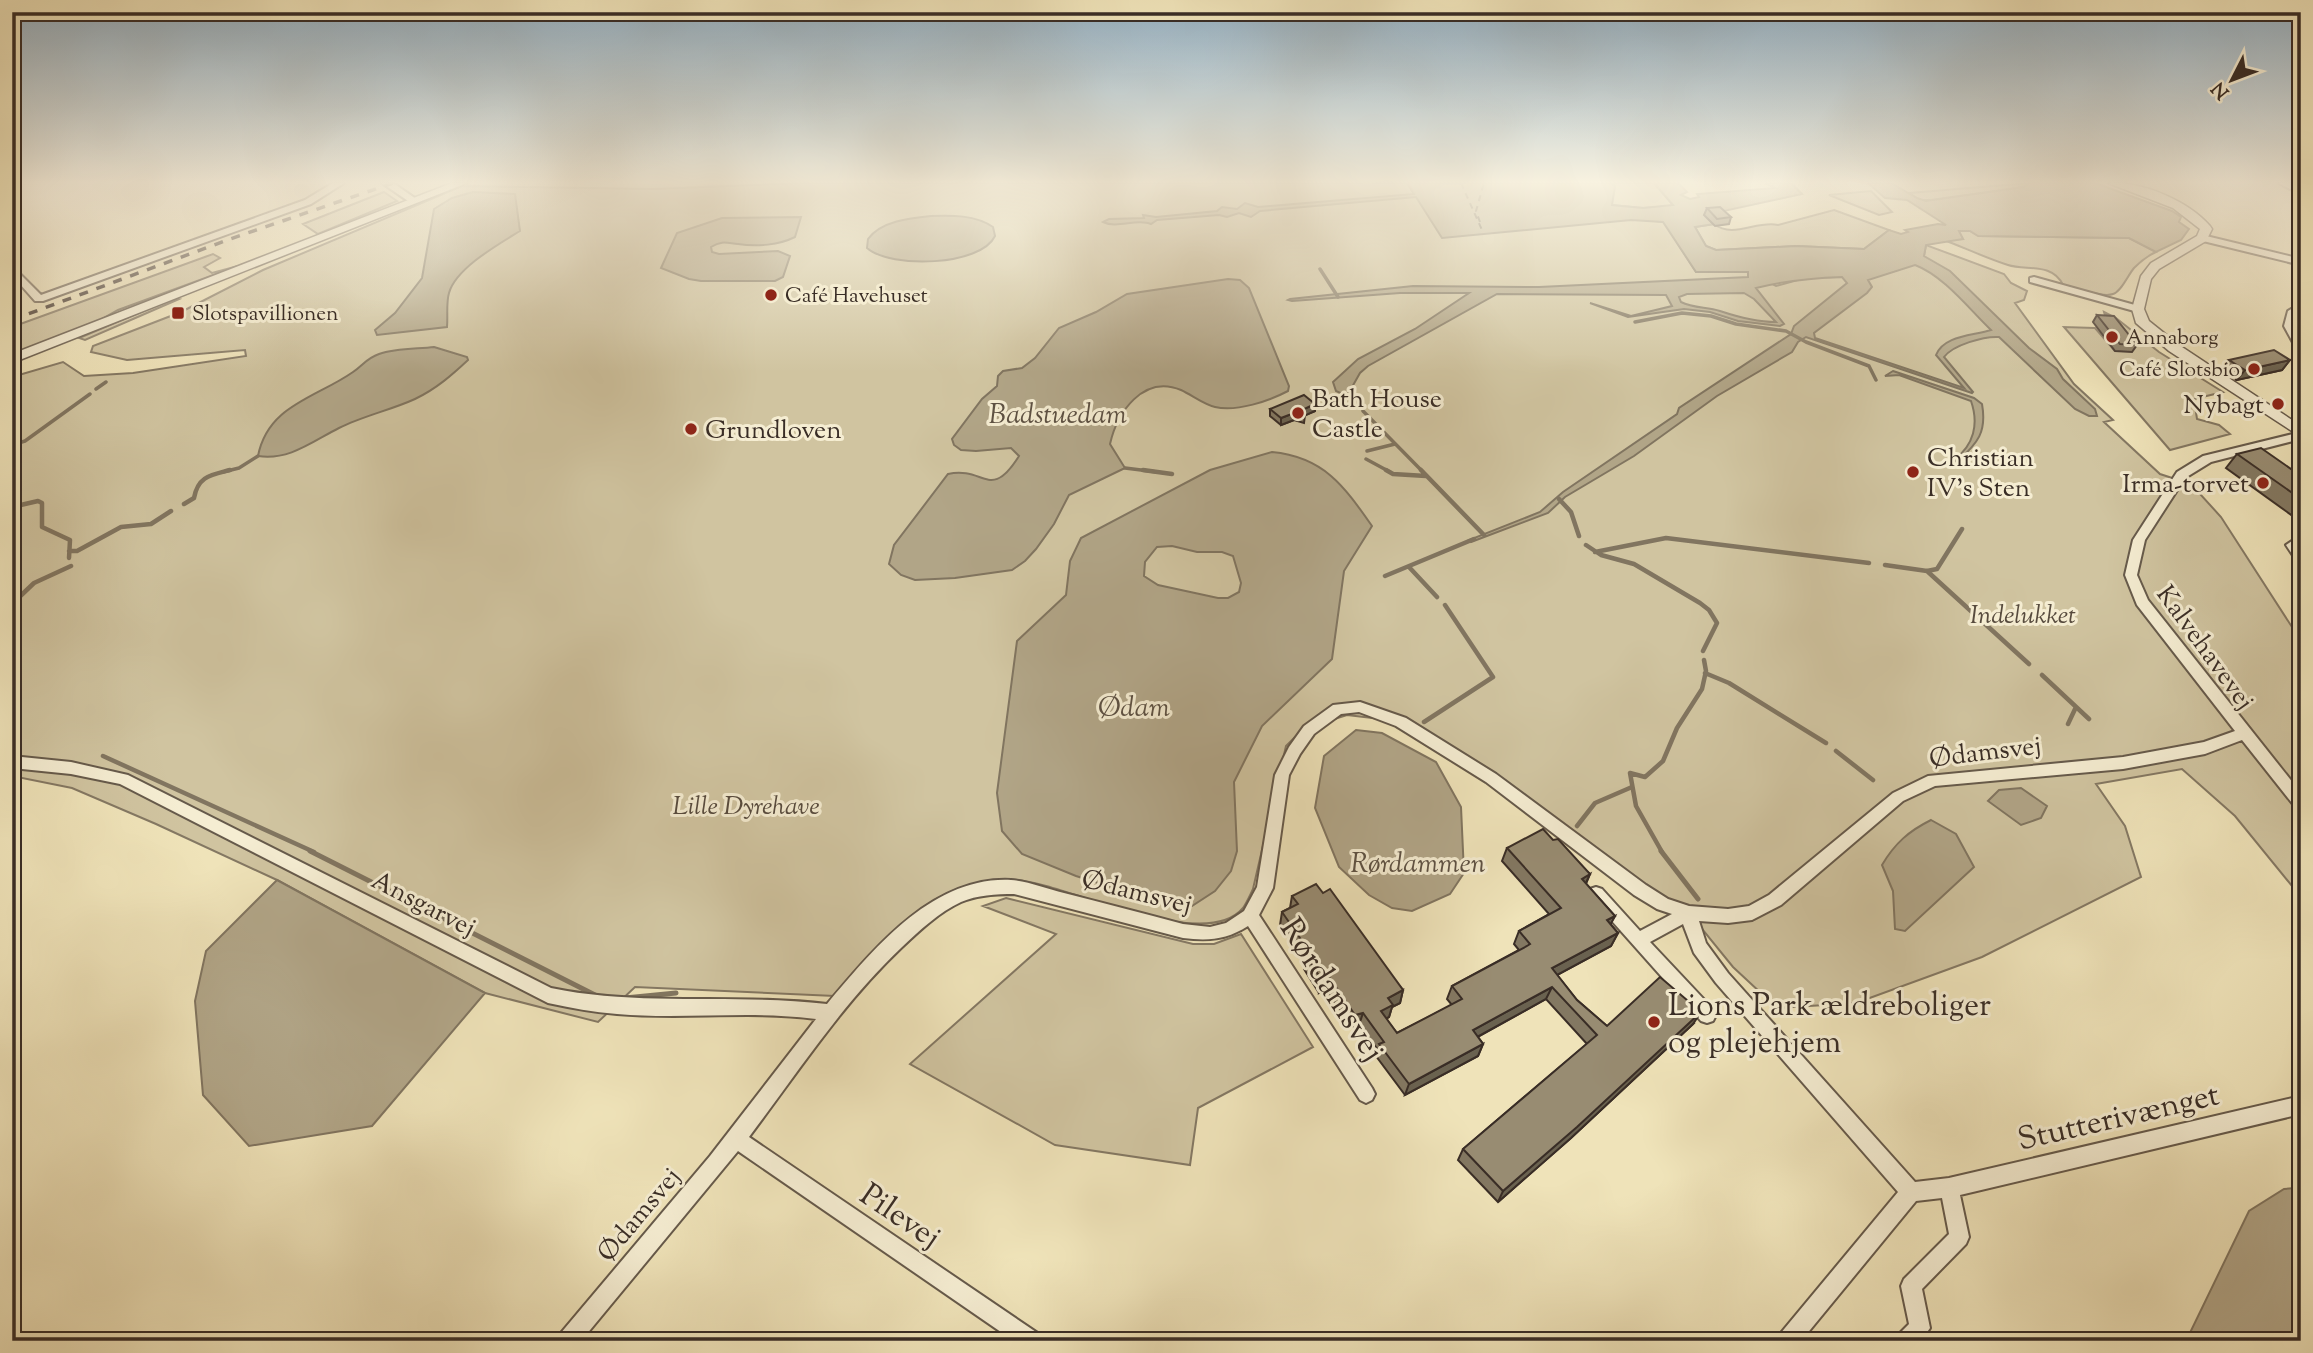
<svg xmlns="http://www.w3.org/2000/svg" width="2313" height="1353" viewBox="0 0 2313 1353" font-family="'Sorts Mill Goudy',serif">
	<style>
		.green { fill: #d0c4a0; stroke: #847863; stroke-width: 2 }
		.water { fill: #b1a587; stroke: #817560; stroke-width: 2; fill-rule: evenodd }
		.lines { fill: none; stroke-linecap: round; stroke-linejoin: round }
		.stream-far2 { stroke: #817560; stroke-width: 3.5 }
		.stream-far1 { stroke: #817560; stroke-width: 4.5 }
		.stream { stroke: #817560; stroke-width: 5 }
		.ferry { stroke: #5d5143; stroke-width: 2; stroke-dasharray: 6 5; stroke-linecap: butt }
		.minor-casing { stroke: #665a4b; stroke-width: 4 }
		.tertiary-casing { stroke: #665a4b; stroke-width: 3 }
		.minor { fill: #f5edd2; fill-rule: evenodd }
		.tertiary { fill: #f5edd2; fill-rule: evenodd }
		.rail { stroke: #392d26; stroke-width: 3.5; stroke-dasharray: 9 9; stroke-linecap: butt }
		.wall { fill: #837862; stroke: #392d26; stroke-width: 2 }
		.shaded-wall { fill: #6a6250; stroke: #392d26; stroke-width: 2 }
		.building { fill: #988c72; stroke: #392d26; stroke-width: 2 }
		.poi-dot { fill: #8f2418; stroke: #f5edd2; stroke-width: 2.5 }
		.labels { text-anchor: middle; stroke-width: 6; stroke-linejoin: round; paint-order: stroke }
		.far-poi-label { font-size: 21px; fill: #392d26; stroke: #f5edd2; text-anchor: start }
		.poi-label { font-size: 26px; fill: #392d26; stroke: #f5edd2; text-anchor: start }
		.park-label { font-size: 26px; font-style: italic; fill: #574b3e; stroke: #f5edd2 }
		.street-label { font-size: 26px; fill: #392d26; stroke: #f5edd2 }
		.water-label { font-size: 28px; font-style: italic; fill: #5d5143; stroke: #f5edd2 }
		.near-street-label { font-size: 32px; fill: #392d26; stroke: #f5edd2 }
		.near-poi-label { font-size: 32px; fill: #392d26; stroke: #f5edd2; text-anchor: start }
	</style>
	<rect width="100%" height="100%" fill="#efe3b9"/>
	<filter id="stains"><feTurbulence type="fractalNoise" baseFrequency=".00286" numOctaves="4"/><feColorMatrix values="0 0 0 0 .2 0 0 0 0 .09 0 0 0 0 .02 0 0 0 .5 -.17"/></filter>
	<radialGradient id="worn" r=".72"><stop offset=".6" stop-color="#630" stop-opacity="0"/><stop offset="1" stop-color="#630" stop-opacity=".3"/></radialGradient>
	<!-- green -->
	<path class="green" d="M802,183H1407L1414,194L1664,222L1696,272L1748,271L1776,286L1805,278L1842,277L1924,256L1926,245L2004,274L2011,283L2027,291L2024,300L2015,303L2074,384L2113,420L2104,422L2160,474L2191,484L2221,517L2301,641V897L2235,816L2182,769L2096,784L2125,826L2141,877L1982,957L1856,1003L1777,1008L1733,967L1690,914L1663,904L1480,769L1381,719L1347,715L1328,721L1302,730L1286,746L1253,889C1250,895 1247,902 1243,908C1205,954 1067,884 1017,880C1003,879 982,881 969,885C909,903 875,952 835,996L635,987L598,1022L485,993L277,880L156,824L72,788L12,776V377L63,362L84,376L133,373L246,356L245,350L127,360L91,352L93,346L181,312L263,270L462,186L654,189Z
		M1612,183H1654L1674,206L1643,208L1611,205L1615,186Z
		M2029,183L2024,187L1931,200H1920L1909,193Z
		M1871,191L1892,212L1879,215L1829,195Z
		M384,192L397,201L318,234L303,224Z
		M1834,210L1889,230L1864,249L1796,246L1716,250L1706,246L1695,227L1714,224C1733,239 1757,220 1778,225Z
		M1958,231H1970L1979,236L2129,238L2156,252C2147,256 2141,261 2134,268C2128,275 2121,292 2113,294C2103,298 2073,288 2063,285C2052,262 2026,271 2008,265C1986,258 1965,248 1944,240L1963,239Z
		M213,254L220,258L204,267L212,273L238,266L118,310L91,325L44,344L12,354V327Z
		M174,298L179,299L85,340L79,338Z
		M2104,312L2116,318L2159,352L2223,392L2194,399L2197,419L2219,425L2230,434L2170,450L2064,327L2095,328L2115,351Z
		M1006,898L1193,944H1214L1241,934L1313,1047L1198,1108L1190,1165L1055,1145L910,1064L1056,934L983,906Z"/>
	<!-- water -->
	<path class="water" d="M1407,183H1616L1612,184L1615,186L1612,205L1643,208L1673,205L1654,183H1678L1687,192L1681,195L1690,199L1699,197L1697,194L1775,188L1765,183H1791L1802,194L1705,215L1714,224L1695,227L1706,246L1716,250L1796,246L1864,249L1889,230L1901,234L1908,232L1905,230L1938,224L1946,225L1907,200L1885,198L1868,183H1891L1917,198L1926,201L2024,187L2029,183H2095L2172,211L2181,217L2179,222L2189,229L2181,240L2156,252L2129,238L1978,236L1970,231H1959L1963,239L1926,245L1924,256L1950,271L2029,348L2057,369L2063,379L2095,409L2097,416H2089L2075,409L1999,337C1984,336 1953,345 1944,357L1973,392L1972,393L1806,337L1798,342L1792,352L1717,396L1634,456L1565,497L1548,513L1471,542L1469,540L1540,512L1563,492L1677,414L1679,408L1791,334L1794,326L1847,283L1842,277C1813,278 1784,281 1756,288L1784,324L1780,326L1738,321L1710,312L1684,309L1628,317L1590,303L1631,316L1672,306L1666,295L1497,294L1368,366L1360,373L1347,396L1336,391L1333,382L1358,359L1415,329L1469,293H1400L1292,301L1288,300L1290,299L1413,286L1539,287L1748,277V272H1696L1663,222L1631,220L1442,238L1416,197L1260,211L1251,217L1239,213L1227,217L1219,215L1157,220L1151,224C1137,218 1117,229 1103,222L1109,219L1144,218L1143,215L1156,217L1217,211L1222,207L1237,209L1245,203L1258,207L1414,194ZM1915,265C1944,276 1969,309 1991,330C1973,336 1944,335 1936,355L1964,388L1815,338L1814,333L1867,293L1872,287L1868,280ZM1744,293L1754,299L1776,322C1756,322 1738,317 1720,311C1706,307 1693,308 1681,302L1679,297L1687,294Z
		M473,192L515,194L520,231C499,244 456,268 449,293C446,303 448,316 447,327L377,335L375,330L395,313L422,278L434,209L452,198Z
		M931,216C951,215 976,215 993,227L995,236C981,266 891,269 867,248L868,239C881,221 910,218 931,216Z
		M801,217L795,237C779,245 757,247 738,244C727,243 722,240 711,247L712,252L719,254L778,251L790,256L783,277L775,281H701L689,279L661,268L677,233L722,218Z
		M1228,279L1240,280L1249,288L1289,386L1288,391C1269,401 1237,412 1215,407C1203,404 1192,395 1181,390C1143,374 1117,413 1110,444L1125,468L1069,495L1054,524L1036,549L1025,561L1012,570L955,578L915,580L901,575L889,564L894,545L948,474C985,466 990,502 1019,456L1011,448L976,451L961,450L954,445L952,439L982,399L997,386L998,376L1003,371L1022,368L1035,358L1059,328L1096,312L1127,294Z
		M434,347L467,357L468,360C452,375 436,389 415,399C391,410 363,416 339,428C313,441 289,461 258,456C268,405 316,398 353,372C363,365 367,358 379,354C396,348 417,349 434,347Z
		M1893,371L1974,398L1982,404C1987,432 1978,443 1957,462L1954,460C1974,445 1979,424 1971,401L1899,375L1885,376Z
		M1272,452C1324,457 1344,486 1372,526L1344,571L1332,659L1262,726L1234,782L1237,851L1231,871L1215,891L1192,906L1165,904L1076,876L1022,854L1002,831L997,793L1017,641L1066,595L1070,561L1081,538L1210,470ZM1172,546L1197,552H1222L1233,556L1241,583L1239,592L1228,598H1218L1158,585L1144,576L1145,562L1157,547Z
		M1356,730L1382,733L1436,762L1461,807L1464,873L1450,894L1412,911L1392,908L1369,895L1339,867L1315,808L1324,756Z
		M2021,788L2047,806L2041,818L2021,825L1988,801L1999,790Z
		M1931,820L1956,834L1974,867L1905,931L1895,929L1893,891L1882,865C1895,843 1909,831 1931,820Z
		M277,880L485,993L372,1126L249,1146L203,1095L195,1001L206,951Z
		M2295,1188L2301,1192V1312L2294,1341H2186L2249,1211L2284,1189Z"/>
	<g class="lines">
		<!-- stream-far2 -->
		<path class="stream-far2" d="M1320,269L1338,297
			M1635,322L1682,313L1711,316L1736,324L1786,331L1806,342L1869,366L1876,380
			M96,389L106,382
			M1363,411L1423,472
			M12,445L25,441L90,394
			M1367,451L1395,444
			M1366,459L1390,472
			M1125,468L1157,472
			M223,472L239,468L258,456"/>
		<!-- stream-far1 -->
		<path class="stream-far1" d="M1143,470L1172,474
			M1386,470L1393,474L1426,476
			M1421,470L1484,535
			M1559,499L1571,512L1579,536
			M184,504L194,498C198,476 211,475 230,470
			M12,507L38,501L42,503V527L70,540L69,558
			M1586,545L1601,555L1634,564L1700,603L1709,610L1717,623L1703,651
			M69,551H77L121,527L151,524L171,511
			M1595,552L1666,538L1869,563
			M1885,565L1927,571L1937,569L1962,529
			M1409,567L1437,597
			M1927,571L2029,664
			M1385,576L1474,539
			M12,604L34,583L71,566
			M1705,673L1729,683L1826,743
			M2042,675L2089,719
			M1424,722L1493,677L1445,605
			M2068,724L2076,707
			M1836,751L1873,780
			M103,756L314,852
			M1577,826L1595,803L1632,787
			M1662,852L1636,806L1630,773L1645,777L1663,761L1677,728L1702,689L1706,671L1704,660"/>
		<!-- stream -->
		<path class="stream" d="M310,851L599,997
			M1661,851L1698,899
			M625,998L676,993"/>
		<!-- ferry -->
		<path class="ferry" d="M1461,183L1482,230
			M1480,222L1476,211L1484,183"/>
		<defs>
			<path id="minor" d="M333,183H344L311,204L43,301H35L12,275V266L41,295L305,200Z
				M382,183H393L419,201L411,203Z
				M2279,183H2290L2301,188V195Z
				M2202,235L2301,259V265L2199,240V236Z
				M2034,277L2142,307L2143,309L2138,312L2030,282V278Z
				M2293,308L2298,311L2294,326L2301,338V351L2296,348L2284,326L2288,311Z
				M2301,432V439L2211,462L2185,478L2145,540L2137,575L2148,600L2301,793V810L2296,808L2242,740L2205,754L2123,769L1935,786L1903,801L1781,905L1752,920L1728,923L1699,921L1706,943L1728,973L1915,1182L1949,1178L2301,1096V1114L1960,1195L1969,1237L1966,1244L1922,1289L1930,1328L1921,1341H1896L1899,1334L1909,1324L1901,1286L1904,1279L1949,1234L1942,1198L1916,1201L1801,1341H1777L1780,1334L1898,1192L1716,983L1694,953L1683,924L1650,942L1713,1009L1716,1015L1713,1021L1707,1023L1701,1021L1588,894L1590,889L1596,887L1602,889L1640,931L1672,914L1657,909L1634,895L1486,782L1396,726L1359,712L1341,714L1314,734L1300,754L1289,775L1273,888L1259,915L1372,1088L1375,1094L1372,1100L1366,1103L1360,1100L1248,926C1226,940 1208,941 1183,938L1014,894C996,894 977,895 961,902C939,912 919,931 901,948C842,1004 798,1072 749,1137L1039,1334L1042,1341H1014L738,1151L581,1341H557L560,1334L710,1156L816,1019C749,1010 683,1020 617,1014C593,1012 571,1008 548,1003L120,784L71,774L12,768V756L71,762L128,775L551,988C642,1007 735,993 827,1004C873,950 932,876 1011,880C1028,881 1047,889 1064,893C1103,903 1143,913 1183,924L1210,927L1226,923L1244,911L1257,887L1275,775L1289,747L1304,726L1333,705L1360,702L1406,718L1496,774L1646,885L1668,899L1689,906L1728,909L1749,906L1769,895L1893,793L1928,776L2123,757L2204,742L2235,731L2137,605L2125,575L2133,540L2177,472L2203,456Z
				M2292,541L2301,542V561L2296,560L2286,545Z"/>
			<path id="tertiary" d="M452,183H467L12,363V354Z
				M2108,183C2142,181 2188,201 2210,226L2212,229L2206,241L2159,269L2151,279L2144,309L2149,321L2179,345L2301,426V437L2169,351L2136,323L2132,309L2141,276L2151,263L2197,236L2200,229L2173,208Z"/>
		</defs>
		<!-- minor casing -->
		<use href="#minor" class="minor-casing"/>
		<!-- tertiary casing -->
		<use href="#tertiary" class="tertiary-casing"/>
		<!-- minor -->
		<use href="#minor" class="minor"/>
		<!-- tertiary -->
		<use href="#tertiary" class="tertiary"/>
		<!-- rail -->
		<path class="rail" d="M12,320L230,239L393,183"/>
	</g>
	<!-- wall -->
	<path class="wall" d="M1707,208L1731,217L1729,224L1715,226L1704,215Z
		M2097,315L2137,345L2132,352L2115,351L2093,322Z
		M2229,360H2290L2282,370L2237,380L2222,370Z
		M1270,409L1315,411L1305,415L1304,423L1294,420L1281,425L1270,416Z
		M2237,454L2301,476V522L2226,468Z
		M1553,840L1590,874L1586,884L1615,916L1610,924L1618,933L1611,946L1557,975L1577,1000L1607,1026L1693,1024L1571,1138L1498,1202L1458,1160L1463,1149L1587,1044L1546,999L1478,1037L1483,1044L1478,1056L1405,1095L1376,1056L1378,1050L1359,1025L1352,1027L1326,990L1319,993L1304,969L1305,961L1280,925L1282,912L1290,908L1292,896L1323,893L1403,990L1400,1003L1392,1007L1389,1017L1386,1019L1397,1033L1452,1005L1447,999L1452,986L1519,950L1514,944L1519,931L1549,914L1502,861L1507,848Z"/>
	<!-- shaded-wall -->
	<path class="shaded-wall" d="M2290,360L2282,370L2237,380L2245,370Z
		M1315,404V411L1304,416V409Z
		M1294,413V420L1281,425V418Z
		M1590,874L1584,887L1582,879Z
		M1615,916L1608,929L1607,920Z
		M1618,933L1611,946L1546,981L1552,968Z
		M1329,977L1326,990L1319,993L1322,980Z
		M1552,987L1546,999L1468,1042L1473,1030Z
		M1403,990L1400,1003L1392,1007L1389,1017L1377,1023L1381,1011L1388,998Z
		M1701,1012L1693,1024L1571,1138L1498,1202L1503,1191Z
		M1363,1013L1359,1025L1352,1027L1355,1015Z
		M1483,1044L1478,1056L1405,1095L1409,1084Z"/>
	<!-- building -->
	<path class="building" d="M1720,207L1731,217L1717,219L1707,208Z
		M2097,315L2114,316L2137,345L2120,344Z
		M2274,350L2290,360L2245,370L2229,360Z
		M1304,395L1315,404L1304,409L1305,415L1294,413L1281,418L1270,409Z
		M2261,448L2301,476V499L2237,454Z
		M1543,829L1553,840L1558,839L1590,874L1582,879L1615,916L1607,920L1618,933L1552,968L1577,1000L1607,1026L1660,977L1701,1012L1577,1127L1503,1191L1463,1149L1597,1035L1552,987L1473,1030L1483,1044L1409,1084L1379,1044L1384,1042L1363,1013L1355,1015L1329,977L1322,980L1306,956L1311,954L1282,912L1298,904L1292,896L1316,884L1323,893L1330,889L1403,990L1388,998L1393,1005L1381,1011L1397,1033L1462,999L1452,986L1527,946L1530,944L1519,931L1561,908L1507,848Z"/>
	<!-- sky -->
	<linearGradient id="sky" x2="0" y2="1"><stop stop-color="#92aec1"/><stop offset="0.49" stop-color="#f8f2e0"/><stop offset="1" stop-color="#f8f2e0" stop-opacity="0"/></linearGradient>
	<rect width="2313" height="372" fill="url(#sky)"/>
	<!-- markers -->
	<g class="poi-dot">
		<circle cx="771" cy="295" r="7"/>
		<rect x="171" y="306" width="14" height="14" rx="3.5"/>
		<circle cx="2112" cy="337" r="7"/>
		<circle cx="2254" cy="369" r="7"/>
		<circle cx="2278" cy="404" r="7"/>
		<circle cx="1298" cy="413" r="7"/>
		<circle cx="691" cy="429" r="7"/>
		<circle cx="1913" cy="472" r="7"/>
		<circle cx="2263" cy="483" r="7"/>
		<circle cx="1654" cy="1022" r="7"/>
	</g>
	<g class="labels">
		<!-- far-poi labels -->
		<g class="far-poi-label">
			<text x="785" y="302">Café Havehuset</text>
			<text x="192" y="320">Slotspavillionen</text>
			<text x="2126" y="344">Annaborg</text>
			<text x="2240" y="376" text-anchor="end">Café Slotsbio</text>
		</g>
		<!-- poi labels -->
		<g class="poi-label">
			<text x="1312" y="407">Bath House<tspan x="1312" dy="30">Castle</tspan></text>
			<text x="2264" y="413" text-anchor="end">Nybagt</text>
			<text x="705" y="438">Grundloven</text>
			<text x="1927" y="466">Christian<tspan x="1927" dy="30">IV's Sten</tspan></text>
			<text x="2249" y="492" text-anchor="end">Irma-torvet</text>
		</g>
		<!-- park labels -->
		<g class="park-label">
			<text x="2023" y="623">Indelukket</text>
			<text x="746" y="814">Lille Dyrehave</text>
		</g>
		<!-- street labels -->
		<g class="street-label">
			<text transform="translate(2206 647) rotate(54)" y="9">Kalvehavevej</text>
			<text transform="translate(1985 751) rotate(-7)" y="9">Ødamsvej</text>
			<text transform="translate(1137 891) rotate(14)" y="9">Ødamsvej</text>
			<text transform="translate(424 903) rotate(27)" y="9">Ansgarvej</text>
			<text transform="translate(638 1214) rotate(-50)" y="9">Ødamsvej</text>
		</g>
		<!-- water labels -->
		<g class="water-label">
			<text x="1058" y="423">Badstuedam</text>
			<text x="1134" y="716">Ødam</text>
			<text x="1418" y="872">Rørdammen</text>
		</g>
		<!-- near-street labels -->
		<g class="near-street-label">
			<text transform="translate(1333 989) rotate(57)" y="11">Rørdamsvej</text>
			<text transform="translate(2118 1116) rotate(-13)" y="11">Stutterivænget</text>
			<text transform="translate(901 1215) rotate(34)" y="11">Pilevej</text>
		</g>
		<!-- near-poi labels -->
		<g class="near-poi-label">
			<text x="1668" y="1015">Lions Park ældreboliger<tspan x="1668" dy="37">og plejehjem</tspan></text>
		</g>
	</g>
	<!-- margin -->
	<rect width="2313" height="1353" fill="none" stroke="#efe3b9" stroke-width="42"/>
	<rect x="14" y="14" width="2285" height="1325" fill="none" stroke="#392d26" stroke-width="3.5"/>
	<rect x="21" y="21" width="2271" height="1311" fill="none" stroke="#392d26" stroke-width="2"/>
	<!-- north arrow -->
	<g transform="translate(2232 80) rotate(228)" stroke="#f5edd2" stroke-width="5" paint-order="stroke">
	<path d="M0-5L12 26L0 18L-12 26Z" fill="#392d26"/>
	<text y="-10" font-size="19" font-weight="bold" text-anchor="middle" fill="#392d26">N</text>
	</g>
	<rect width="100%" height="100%" filter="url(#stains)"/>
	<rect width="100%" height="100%" fill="url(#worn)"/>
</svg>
